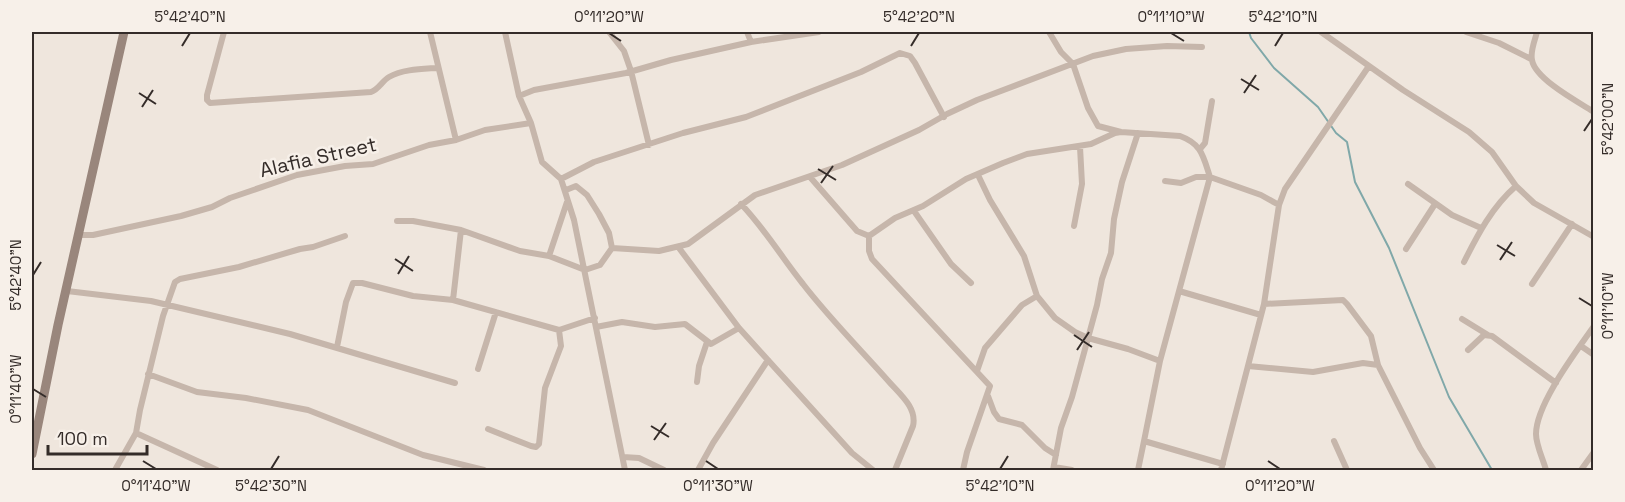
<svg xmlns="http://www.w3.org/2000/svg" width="1625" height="502" viewBox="0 0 1625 502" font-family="'Space Grotesk',sans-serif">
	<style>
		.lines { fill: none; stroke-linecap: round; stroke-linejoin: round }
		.stream { stroke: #80a8a9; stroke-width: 2 }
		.street { stroke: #c6b6ab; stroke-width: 6 }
		.secondary { stroke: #99867c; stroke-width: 9 }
		.ticks { fill: none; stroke: #342c29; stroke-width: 2 }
		.labels { text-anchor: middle; stroke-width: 5; stroke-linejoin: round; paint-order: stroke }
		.street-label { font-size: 20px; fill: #342c29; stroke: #f7f0e9 }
		.neatline { fill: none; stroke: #342c29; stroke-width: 2 }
		.ticks-label { font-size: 15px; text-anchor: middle; fill: #342c29 }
	</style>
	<rect width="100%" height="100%" fill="#efe6dd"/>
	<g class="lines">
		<!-- stream -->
		<path class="stream" d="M1249,32L1251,38L1274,68L1318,107L1336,133L1347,142L1355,182L1389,248L1449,397L1492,470"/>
		<!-- street -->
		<path class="street" d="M224,32L207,95V100L210,103L371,92C379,89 382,81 389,77C403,69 422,69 437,68
			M430,32L456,140
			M505,32L519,96L531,123L542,162L561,179L574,220L625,470
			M609,32L624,51L631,71L649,145
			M747,32L751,42
			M1049,32L1061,52L1073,64L1088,108L1098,126L1121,132L1180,136C1202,144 1203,156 1210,177L1160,361L1144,441
			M1321,32L1403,90L1469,132L1492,152L1516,186L1534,203L1594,237
			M1466,32L1499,43L1531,59
			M1537,32C1535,40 1530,51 1532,60C1535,79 1578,102 1594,112
			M519,96L534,90L626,73L671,60L751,42L819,32
			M1200,149L1205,143L1212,101
			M978,175L990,200L1024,256L1037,296L1055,318L1075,332L1088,338L1128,349L1160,361
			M810,177L857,231L869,236
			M561,179L594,162L683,133L746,117L861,72L900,53L910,56L915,63L944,117
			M1165,181L1181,183L1196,177H1210L1261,195L1279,205
			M1408,184L1452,215L1481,228
			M741,204C765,229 782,258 803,284C830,319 862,351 891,384C902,396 917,409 913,426L895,470
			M914,211L951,264L971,283
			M397,221H413L461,230L520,251L549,256L585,270L600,265L612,248L609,233L599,214L587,195L576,186L566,190
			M1074,226L1082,184L1080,147
			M78,235H93L181,216L212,207L230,198L297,175L345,166L373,164L429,145L456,140L485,130L531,123
			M612,248L659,251L688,244L755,195L842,165L919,130L947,114L977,100L1093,56L1126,49L1167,46L1202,47
			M679,248L739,328L852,453L873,470
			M1406,249L1435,204
			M549,256L567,202
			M1464,262C1478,234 1492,207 1516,186
			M1532,284L1572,224
			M67,291L151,301L290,334L455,383
			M1179,291L1261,315
			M453,300L461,230
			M1264,304L1343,300L1347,304L1371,336L1378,365L1420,448L1434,470
			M1462,319L1488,335
			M596,327L622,322L655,327L685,324L711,344L739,328
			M1581,346L1594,355
			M337,347L346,302L353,283H362L413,296L453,300L559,330L595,318
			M1468,350L1484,335L1492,336L1556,383
			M1248,366L1313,372L1363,363L1378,365
			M478,369L496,312
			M977,371L985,348L1022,305L1037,296
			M148,374L197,392L246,398L308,410L423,455L484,470
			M697,382L699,366L707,342
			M988,396L994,412L999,419L1022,425L1045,448L1056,455
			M488,429L531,446L536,447L539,444L545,388L561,346L559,330
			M136,433L217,470
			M1334,441L1347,470
			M623,457L639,458L664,470
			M1054,467L1072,470
			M115,470L136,433L140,410L163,316L175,282L180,279L239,267L300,249L313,247L345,236
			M698,470L713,443L768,360
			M963,470L967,452L990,386L872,259L869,251V236L895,218L923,206L966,179L1003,163L1027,154L1091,144L1115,133L1121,132
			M1053,470L1061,428L1072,397L1097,305L1102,279L1111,253L1114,219L1122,182L1138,133
			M1138,470L1144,441L1223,464
			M1221,470L1264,304L1279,205L1285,189L1369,66
			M1546,470C1543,459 1536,445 1536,434C1536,404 1576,352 1594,326
			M1581,470L1594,452"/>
		<!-- secondary -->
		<path class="secondary" d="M32,454L58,325L124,32"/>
	</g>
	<!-- ticks -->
	<path class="ticks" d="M609,33L621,41M1171,33L1184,41M182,46L190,33M911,46L919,33M1275,46L1283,33M1241,79L1259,90M139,93L156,104M1244,93L1256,75M142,107L153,90M1584,131L1592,119M818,169L836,180M821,183L833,166M1497,245L1515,256M395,259L413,271M1500,260L1512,242M398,274L409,256M33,275L41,262M1579,298L1592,306M1074,335L1092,347M1077,350L1089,332M33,389L46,397M651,426L669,437M654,440L666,423M143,461L156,469M706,461L718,469M1268,461L1280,469M271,469L279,456M1000,469L1008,456"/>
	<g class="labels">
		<!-- street labels -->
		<g class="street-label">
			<text transform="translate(318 157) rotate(-13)" y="7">Alafia Street</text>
		</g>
	</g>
	<!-- border -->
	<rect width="1625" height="502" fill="none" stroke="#f7f0e9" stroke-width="66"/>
	<!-- scale -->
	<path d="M48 445v9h99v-9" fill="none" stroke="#342c29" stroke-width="3"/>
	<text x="57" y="445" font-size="18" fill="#342c29" stroke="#f7f0e9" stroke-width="4.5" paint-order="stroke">100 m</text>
	<rect x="33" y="33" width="1559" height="436" class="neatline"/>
	<g class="ticks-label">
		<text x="190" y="22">5°42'40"N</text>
		<text x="609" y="22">0°11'20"W</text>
		<text x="919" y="22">5°42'20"N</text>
		<text x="1171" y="22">0°11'10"W</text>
		<text x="1283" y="22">5°42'10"N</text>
		<text transform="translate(1608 119) rotate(-90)" y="5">5°42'00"N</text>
		<text transform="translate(16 275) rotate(-90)" y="5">5°42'40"N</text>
		<text transform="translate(1608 306) rotate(-90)" y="5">0°11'10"W</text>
		<text transform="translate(16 389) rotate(-90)" y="5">0°11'40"W</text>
		<text x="156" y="491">0°11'40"W</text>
		<text x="271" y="491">5°42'30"N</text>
		<text x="718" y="491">0°11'30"W</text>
		<text x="1000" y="491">5°42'10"N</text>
		<text x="1280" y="491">0°11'20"W</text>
	</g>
</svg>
